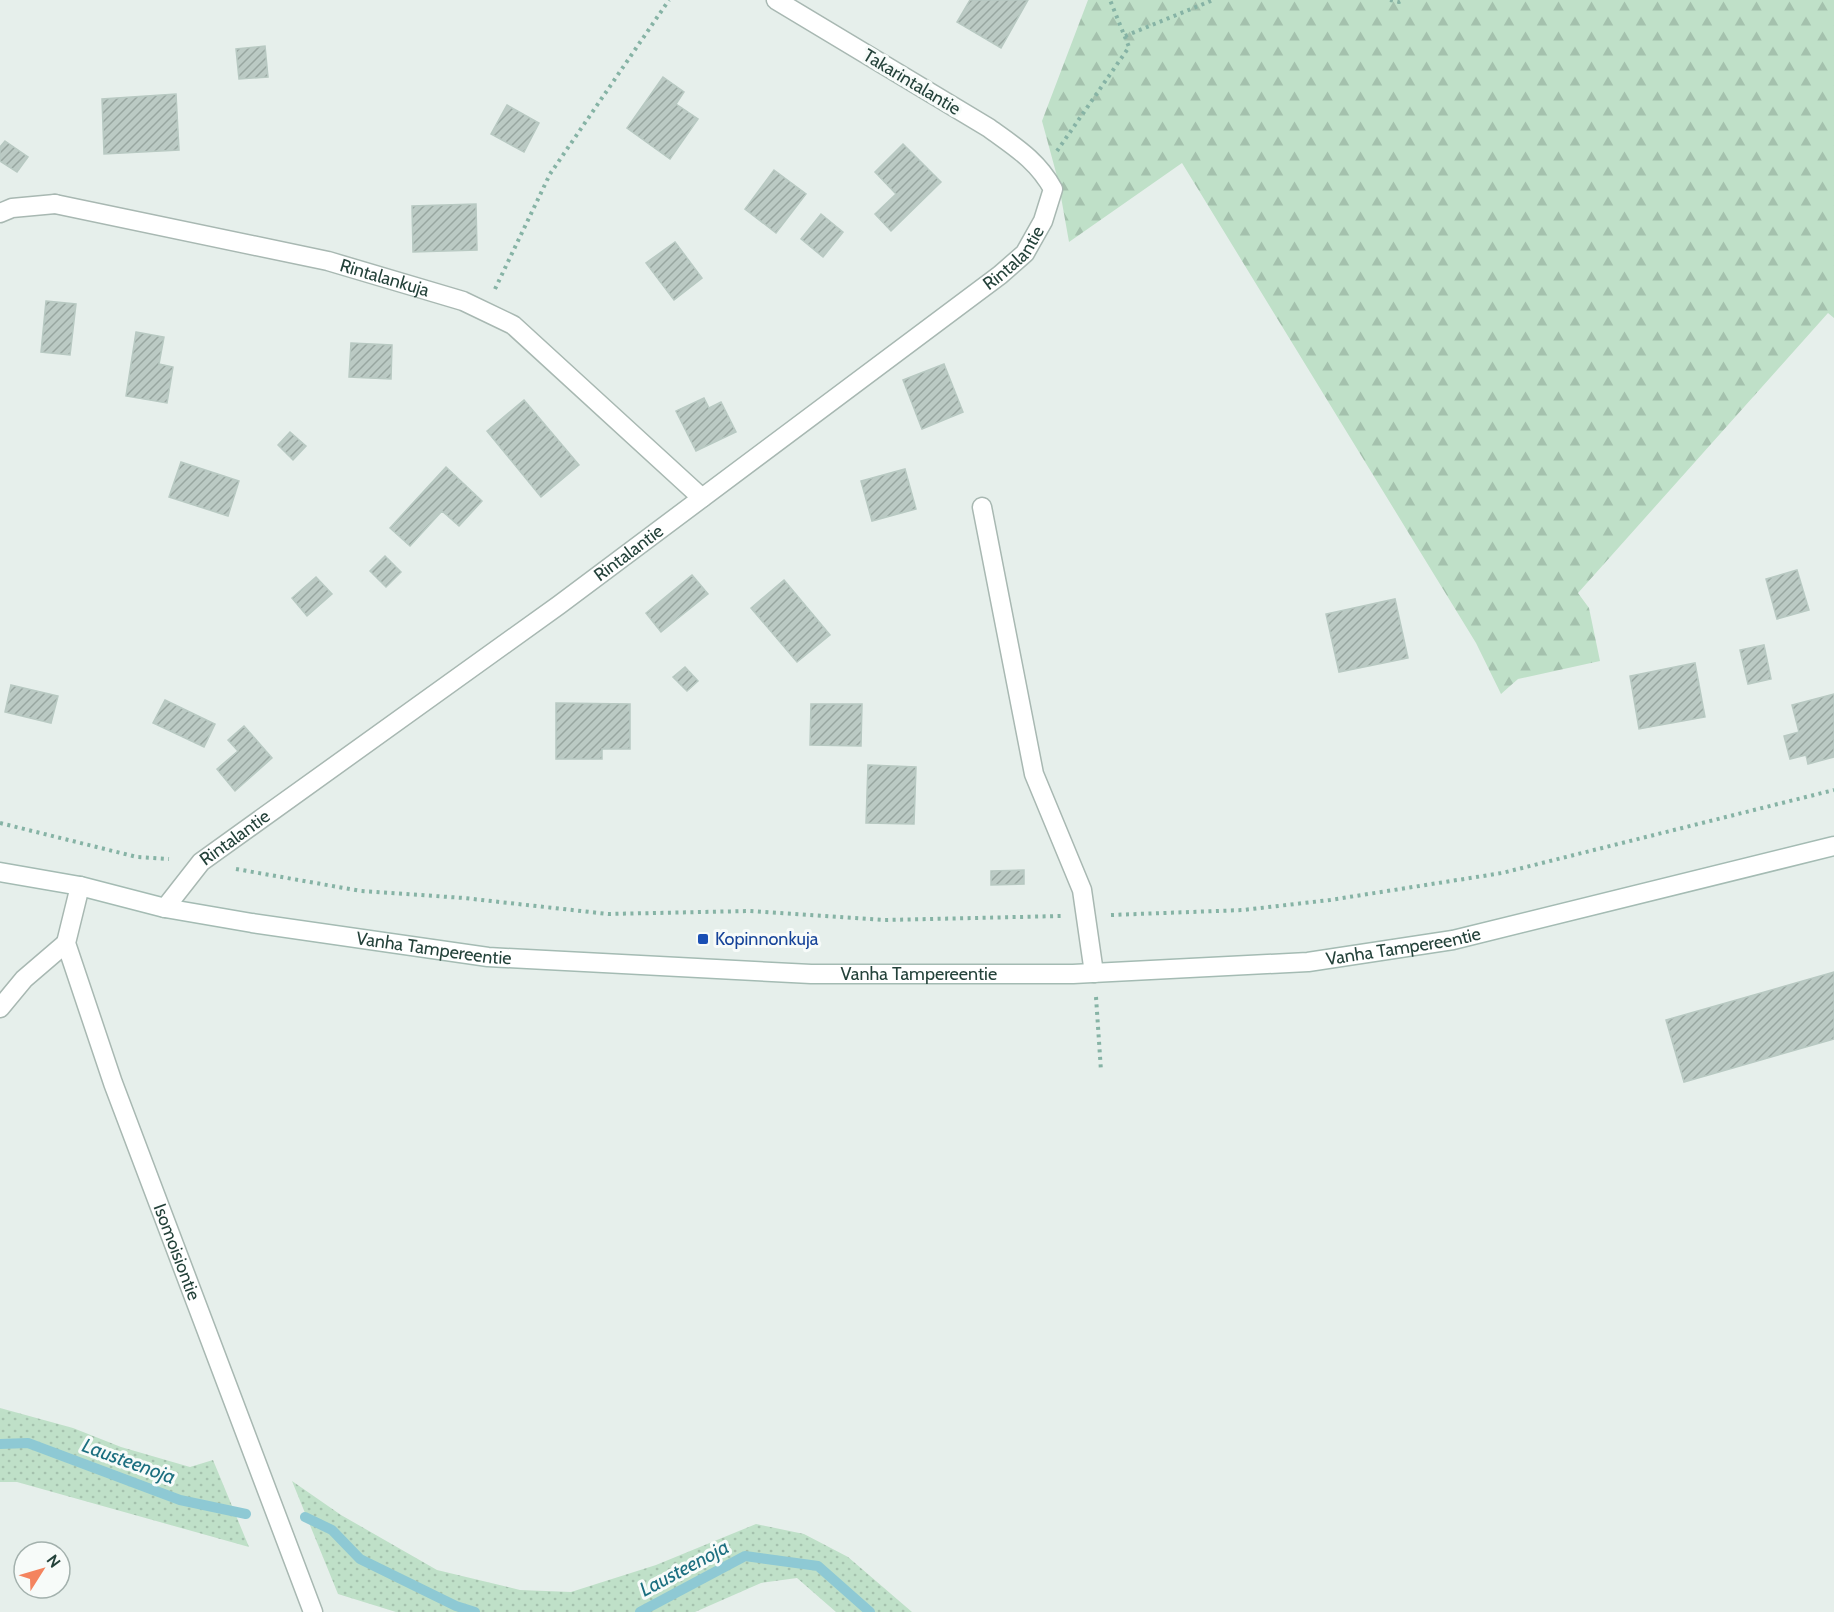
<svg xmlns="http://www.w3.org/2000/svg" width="1834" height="1612" viewBox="0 0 1834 1612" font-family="Cabin,sans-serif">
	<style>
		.grass { fill: url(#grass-dots) }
		.forest { fill: url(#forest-firs) }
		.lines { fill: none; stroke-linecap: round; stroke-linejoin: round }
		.stream { stroke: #8ec9d4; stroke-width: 10 }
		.building { fill: url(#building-hatch); stroke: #b8c9c2; stroke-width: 1.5 }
		.service-casing { stroke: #a8b8b2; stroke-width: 21 }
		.minor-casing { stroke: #a8b8b2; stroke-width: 21 }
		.secondary-casing { stroke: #a4bbb3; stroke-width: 21 }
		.path { stroke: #86b3a5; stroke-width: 4; stroke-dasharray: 3 4.5; stroke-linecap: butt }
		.service { stroke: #fff; stroke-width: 18 }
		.minor { stroke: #fff; stroke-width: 18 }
		.secondary { stroke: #fff; stroke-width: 18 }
		.transit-dot { fill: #1a4fb4; stroke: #f7fbf9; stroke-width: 2 }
		.labels { text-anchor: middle; stroke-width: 6; stroke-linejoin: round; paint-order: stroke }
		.street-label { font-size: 18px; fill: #24423a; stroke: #f7fbf9 }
		.transit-label { font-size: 18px; fill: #164399; stroke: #f7fbf9; text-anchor: start }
		.water-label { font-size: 20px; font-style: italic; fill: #1c6f80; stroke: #f7fbf9 }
	</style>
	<defs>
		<pattern id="grass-dots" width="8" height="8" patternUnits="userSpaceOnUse" patternTransform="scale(1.5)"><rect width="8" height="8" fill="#bfe0c8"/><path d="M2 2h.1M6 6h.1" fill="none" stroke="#a4c1ad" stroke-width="1.8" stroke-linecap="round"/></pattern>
		<pattern id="forest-firs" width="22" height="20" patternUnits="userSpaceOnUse" patternTransform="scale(1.5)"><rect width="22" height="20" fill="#bfe0c8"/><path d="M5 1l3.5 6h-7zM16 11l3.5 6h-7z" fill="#a4c1ad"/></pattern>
		<pattern id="building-hatch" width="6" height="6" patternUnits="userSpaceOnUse" patternTransform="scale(1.5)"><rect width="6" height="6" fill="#bbcac4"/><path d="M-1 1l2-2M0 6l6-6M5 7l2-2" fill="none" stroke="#98a6a0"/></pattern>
	</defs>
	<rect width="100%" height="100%" fill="#e6efeb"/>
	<!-- grass -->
	<path class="grass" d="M0,1408L73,1428L121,1447L190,1467L213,1460L249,1547L17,1482H0Z
		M292,1481L341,1515L437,1570L520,1590L571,1592L656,1565L756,1524L804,1534L848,1557L912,1612H836L797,1578L761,1583L695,1612H396L338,1594Z"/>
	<!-- forest -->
	<path class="forest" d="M1088,0H1834V318L1828,313L1578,593L1589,608L1600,661L1518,679L1501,694L1476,643L1182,163L1069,242L1058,180L1042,121Z"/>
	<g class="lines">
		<!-- stream -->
		<path class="stream" d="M0,1444L28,1443L180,1500L246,1514
			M305,1517L332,1530L360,1559L456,1606L475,1612
			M640,1612L745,1556L818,1566L870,1612"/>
	</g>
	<!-- building -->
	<path class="building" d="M970,0H1028L1001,48L957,22Z
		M265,46L268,77L239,79L236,49Z
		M663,77L684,92L676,104L698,119L670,159L627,128Z
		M176,94L179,150L104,154L102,99Z
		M507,105L539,123L524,152L491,134Z
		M5,141L28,157L17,172L0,161V147Z
		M903,144L941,182L891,231L875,214L896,194L875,172Z
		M774,170L806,194L776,233L745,209Z
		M476,204L477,250L413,252L412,206Z
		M821,214L843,232L823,257L801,239Z
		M675,242L702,278L674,300L646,263Z
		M46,301L76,304L70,355L41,352Z
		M136,332L164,337L159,364L173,367L167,403L126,396Z
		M351,343L392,345L391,379L349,377Z
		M944,364L963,412L922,429L903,380Z
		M704,398L709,408L721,402L736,432L696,451L676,411Z
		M524,400L579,465L541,497L487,431Z
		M290,432L306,446L293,460L278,445Z
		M181,462L239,481L228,516L169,497Z
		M446,467L482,501L459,526L442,511L410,546L390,528Z
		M905,469L916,509L872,521L861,481Z
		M385,556L401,572L386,587L370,571Z
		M1797,570L1809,610L1777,619L1766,579Z
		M692,575L708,594L661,632L646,613Z
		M316,577L332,594L307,616L292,598Z
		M784,580L830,635L797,662L751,608Z
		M1395,599L1408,658L1339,672L1326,614Z
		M1764,645L1771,679L1748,684L1740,650Z
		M1695,663L1705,717L1639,729L1630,676Z
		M685,667L698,681L687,691L673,677Z
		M11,685L58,696L51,723L5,712Z
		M1834,694V757L1808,764L1806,755L1790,759L1784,736L1799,732L1792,705Z
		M165,700L215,724L204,747L153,723Z
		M556,703L630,704V749H602V759H556Z
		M811,704H862L861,746L810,745Z
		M244,726L272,758L235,791L217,769L238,751L228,740Z
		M868,765L916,767L914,824L866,823Z
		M1024,870V884L991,885V871Z
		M1834,972V1039L1684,1082L1666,1020Z"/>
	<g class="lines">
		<defs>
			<path id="service" d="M0,213L12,208L55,204
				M982,507L1034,774L1082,890L1094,973"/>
			<g id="minor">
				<path id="s1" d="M55,204L328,261L463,301L513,325L702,498"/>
				<path id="s2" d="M80,886L66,943L113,1083L313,1612"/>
				<path id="s3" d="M165,908L201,862L559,605L1000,275L1025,253L1043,221L1053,189C1037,160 1015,147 989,128L776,0"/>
				<path d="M0,1008L24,979L66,943"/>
			</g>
			<g id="secondary">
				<path id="s4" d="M0,872L80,886L165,908L252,923L488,957L811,974H1073L1308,962L1453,940L1834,846"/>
			</g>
		</defs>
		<!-- service casing -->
		<use href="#service" class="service-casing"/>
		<!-- minor casing -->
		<use href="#minor" class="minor-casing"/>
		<!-- secondary casing -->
		<use href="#secondary" class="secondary-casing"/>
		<!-- path -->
		<path class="path" d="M1390,0L1399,2L1403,0
			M1125,36L1213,0
			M1057,151L1129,47L1110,0
			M495,289L550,174L669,0
			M0,823L137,857L169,859
			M236,869L361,891L464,898L608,914L749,911L885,920L1062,916
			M1111,915L1243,910L1330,900L1502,873L1834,790
			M1096,997L1101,1071"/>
		<!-- service -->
		<use href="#service" class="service"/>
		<!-- minor -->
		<use href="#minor" class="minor"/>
		<!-- secondary -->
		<use href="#secondary" class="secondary"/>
	</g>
	<!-- markers -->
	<rect class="transit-dot" x="697" y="933" width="12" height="12" rx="3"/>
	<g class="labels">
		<!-- street labels -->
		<g class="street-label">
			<text transform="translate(912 82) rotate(31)" y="6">Takarintalantie</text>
			<text dy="6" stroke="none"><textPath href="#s3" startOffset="1072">Rintalantie</textPath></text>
			<text dy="6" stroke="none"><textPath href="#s1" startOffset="338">Rintalankuja</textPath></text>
			<text dy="6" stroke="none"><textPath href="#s3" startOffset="586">Rintalantie</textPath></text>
			<text dy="6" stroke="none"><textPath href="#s3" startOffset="100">Rintalantie</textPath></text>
			<text dy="6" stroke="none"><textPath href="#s4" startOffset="1413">Vanha Tampereentie</textPath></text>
			<text dy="6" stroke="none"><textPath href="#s4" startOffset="441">Vanha Tampereentie</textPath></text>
			<text dy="6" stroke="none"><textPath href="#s4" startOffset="927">Vanha Tampereentie</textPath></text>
			<text dy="6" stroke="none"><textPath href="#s2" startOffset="387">Isomoisiontie</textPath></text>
		</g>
		<!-- transit labels -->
		<g class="transit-label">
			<text x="715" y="945">Kopinnonkuja</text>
		</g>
		<!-- water labels -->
		<g class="water-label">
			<text transform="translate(129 1461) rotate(20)" y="7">Lausteenoja</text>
			<text transform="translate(684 1568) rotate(-28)" y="7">Lausteenoja</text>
		</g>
	</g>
	<!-- north arrow -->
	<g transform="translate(42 1570) rotate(53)"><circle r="28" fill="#f7fbf9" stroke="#a3b1ad" stroke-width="1.5"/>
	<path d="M0-4.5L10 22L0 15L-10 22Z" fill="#f4845f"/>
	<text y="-9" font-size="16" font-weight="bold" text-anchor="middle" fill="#24423a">N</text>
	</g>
</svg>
